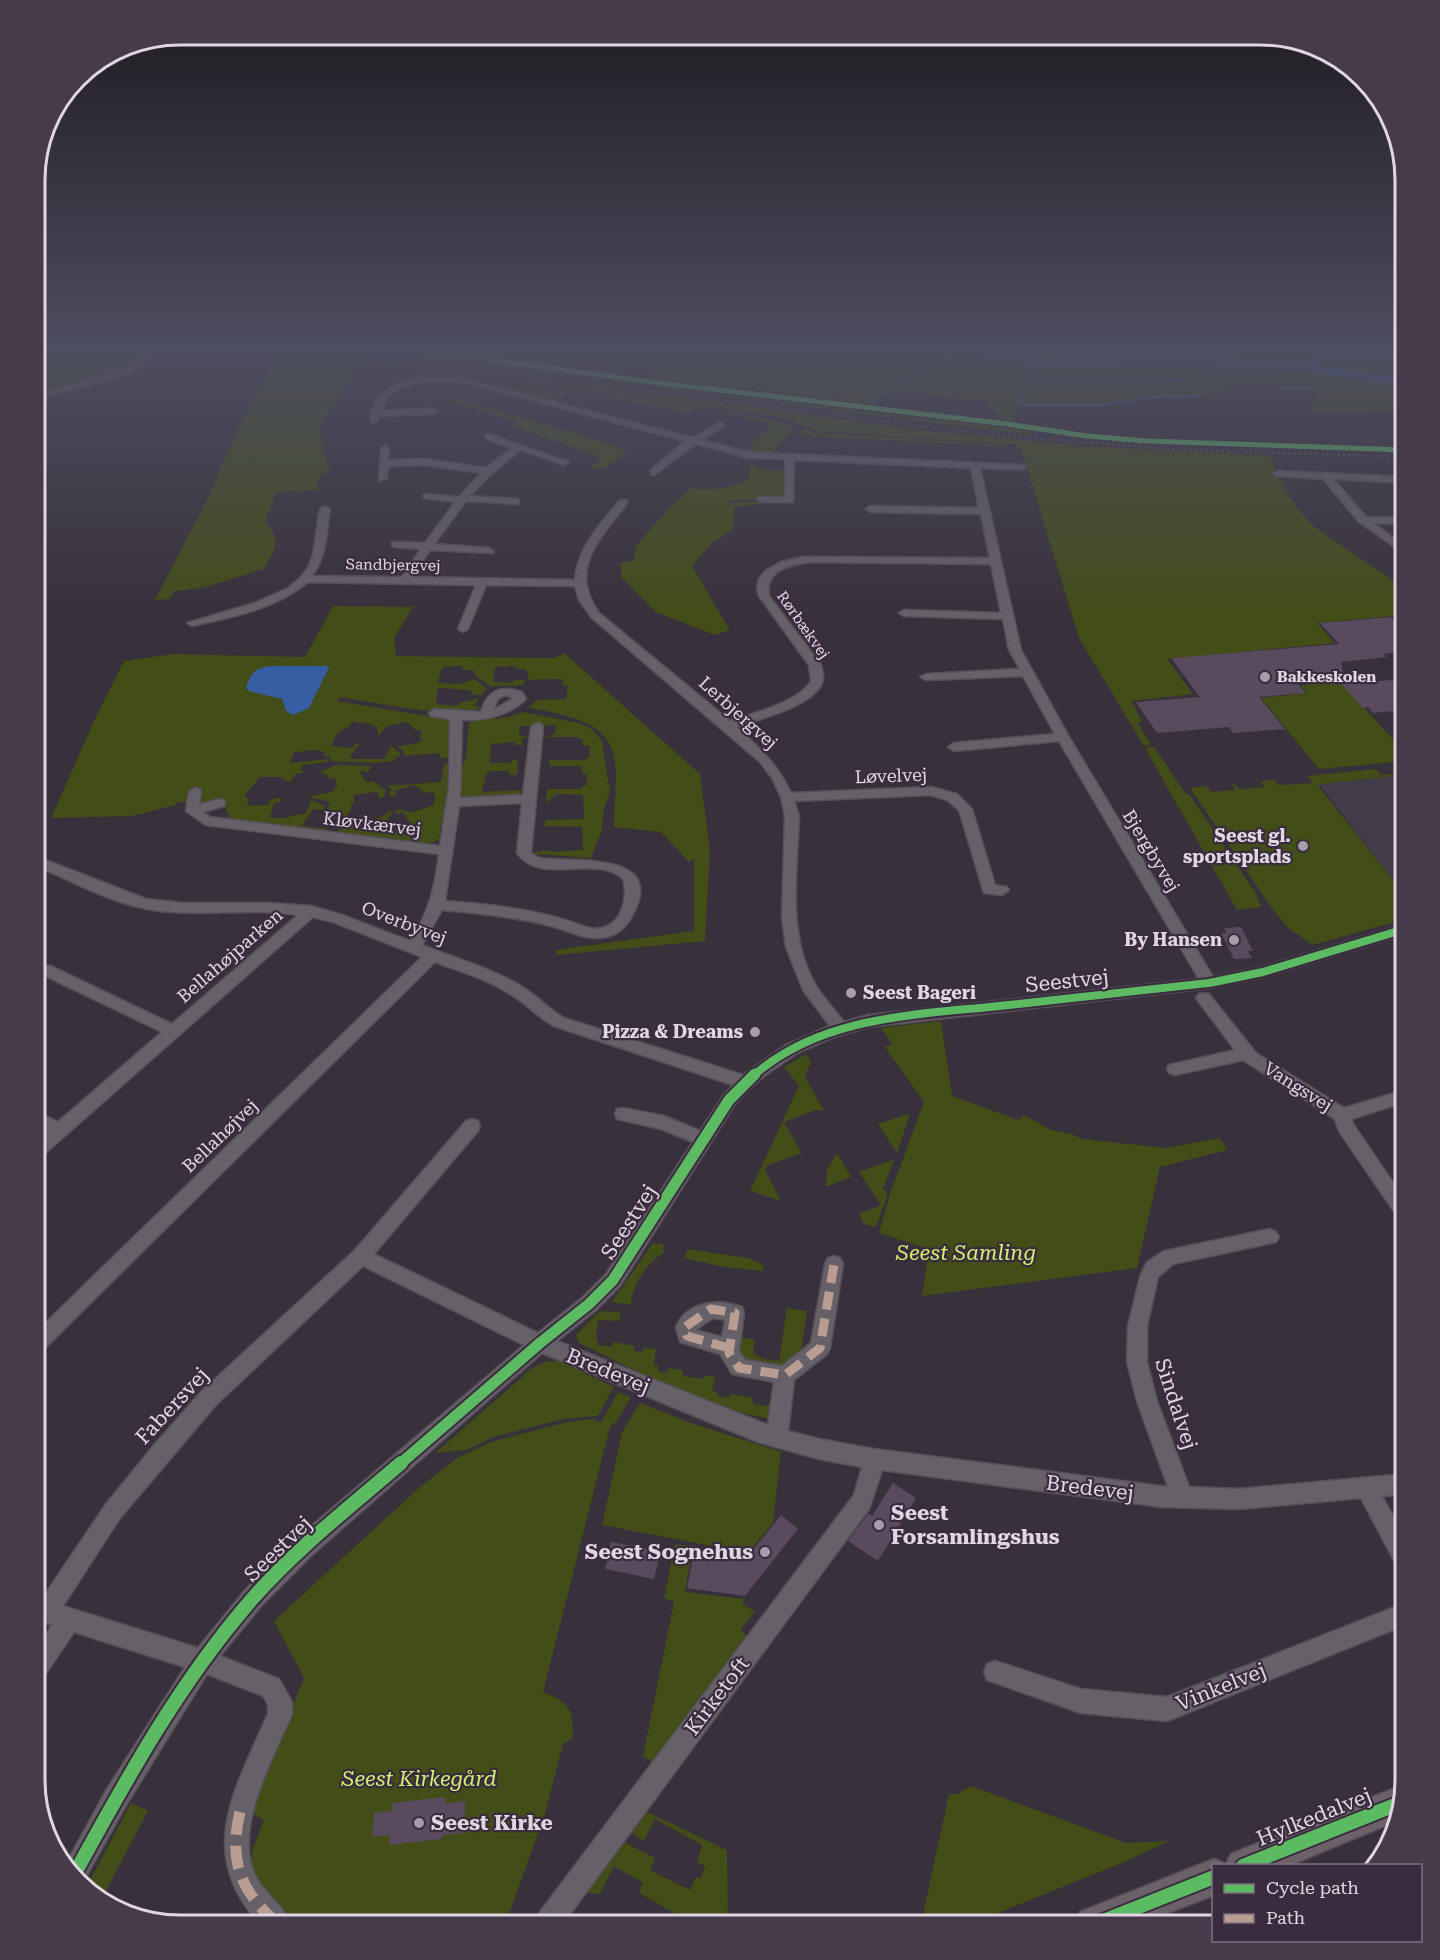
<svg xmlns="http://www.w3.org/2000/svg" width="1440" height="1960" viewBox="0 0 1440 1960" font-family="'Roboto Serif',serif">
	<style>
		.education { fill: #433b4a }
		.green { fill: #424d17; fill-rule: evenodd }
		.water { fill: #375da2 }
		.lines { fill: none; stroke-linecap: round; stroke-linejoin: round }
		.stream { stroke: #375da2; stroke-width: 2 }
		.river { fill: #375da2; fill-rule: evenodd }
		.building { fill: #594a5d }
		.street-casing { stroke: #564f57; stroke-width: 3 }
		.secondary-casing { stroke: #564f57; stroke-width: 3 }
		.street { fill: #666068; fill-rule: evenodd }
		.secondary { fill: #6a6169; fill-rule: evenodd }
		.rail { stroke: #6b666c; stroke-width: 2; stroke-dasharray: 1.5 4; stroke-linecap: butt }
		.quiet-far1 { stroke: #b99d93; stroke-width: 9; stroke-dasharray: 18 9; stroke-linecap: butt }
		.quiet { stroke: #b99d93; stroke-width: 11; stroke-dasharray: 23 11; stroke-linecap: butt }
		.cycleway-far3-casing { stroke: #3a2c3e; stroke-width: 8 }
		.cycleway-far2-casing { stroke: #3a2c3e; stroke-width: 12 }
		.cycleway-far1-casing { stroke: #3a2c3e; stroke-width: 15 }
		.cycleway-casing { stroke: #3a2c3e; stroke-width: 18 }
		.cycleway-far3 { stroke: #5cba63; stroke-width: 5 }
		.cycleway-far2 { stroke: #5cba63; stroke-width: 8 }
		.cycleway-far1 { stroke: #5cba63; stroke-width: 11 }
		.cycleway { stroke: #5cba63; stroke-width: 14 }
		.poi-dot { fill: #a69da8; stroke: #3a2c3e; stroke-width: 2 }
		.labels { text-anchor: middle; stroke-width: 4.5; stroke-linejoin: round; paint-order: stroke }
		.far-street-label { font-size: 15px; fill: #e1d7e3; stroke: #3a2c3e }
		.far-poi-label { font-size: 15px; font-weight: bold; fill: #e1d7e3; stroke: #3a2c3e; text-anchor: start }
		.street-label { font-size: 18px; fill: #e1d7e3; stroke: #3a2c3e }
		.poi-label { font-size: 18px; font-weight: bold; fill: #e1d7e3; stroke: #3a2c3e; text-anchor: end }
		.near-street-label { font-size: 21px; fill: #e1d7e3; stroke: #3a2c3e }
		.near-park-label { font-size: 21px; font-style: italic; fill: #d2f170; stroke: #3a2c3e }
		.near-poi-label { font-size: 21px; font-weight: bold; fill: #e1d7e3; stroke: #3a2c3e; text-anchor: start }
		.rim { fill: none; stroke: #e1d7e3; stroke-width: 3 }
	</style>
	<rect width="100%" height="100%" fill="#38303a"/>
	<!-- education -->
	<path class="education" d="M1405,775V895L1319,784Z"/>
	<!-- green -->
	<path class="green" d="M35,347H149L138,362L122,371L35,396Z
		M189,347H278L401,360L929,431L1082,446L1271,456L1276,473L1297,508L1313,526L1387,576L1405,592V626L1394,616L1317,623L1335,643L1167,659L1193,694L1132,701L1142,722L1137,723L1151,744L1144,746L1079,638L1021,448L1015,444L826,432L809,429L787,419L761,414L384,362L379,363L446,374L435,376L374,362L354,367L351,378L319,427L329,470L318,477L317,490L276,492L265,522C283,542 275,548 264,569L202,588L174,591L170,599L155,600L209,496L234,436L277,354Z
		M334,347L397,349L732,393L1032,429L1030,435Z
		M407,347H966C1011,379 1130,359 1187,362C1260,365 1333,371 1405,384V413L1391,411L1312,413L1315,389L1312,388L1233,385L1231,391L1199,396L1151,397L1101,405H1018L1012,423L982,420L1000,417L997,412L989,409V402L893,390L864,406L649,381C651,369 651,368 639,362L630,368L567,362L560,368H555Z
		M982,347H1405V379C1332,365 1257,360 1182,357C1123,356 1035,371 982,347Z
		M518,386L703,407L771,420L794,427L770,455L745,452L767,430L770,423L700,408L686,412H678L647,404L569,393L554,402L510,390Z
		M443,395L589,437L628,451L605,468H590L600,460L599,456L511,426L516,422L515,421L438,397H412Z
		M799,429L817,433L1008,445V447L813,436L797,434Z
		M752,463L758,469L786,471V497L728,501L731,503L765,501L755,505L734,507L733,529L712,543L692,566L730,630L715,635L656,612L621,577V562L634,561L636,546L669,508L691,488C712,490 728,489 748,480Z
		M333,606L413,607L394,638L396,656L554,658L564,653L700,774L710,850L705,941L557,955L555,951L568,948L694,931V859L689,862L661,832L614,827C613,781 631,735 573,718C559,714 543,709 528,708L537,700L566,699L568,686L562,685L563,680L559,679L528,680V672L525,669H516L515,666L495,667L493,682L513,683L514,680H524L525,684C516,688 502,684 491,687L476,676L473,670H463L462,666L444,667L441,670L438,683L459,684L475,679L487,689L481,695H473L470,690L438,688L436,704L458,706L459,703L479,698L474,706L482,707C464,722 367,701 340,697L337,701L451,720L450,757L440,758V753L405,756L403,751L397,745L402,746L421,742L420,736L422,735L420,730H415L408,722L388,726L378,736L377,727L372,726V724L352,722L349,727C340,728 333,737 332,746L352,748L356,744L365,743L359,745L350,756L352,759H384L391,747L388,746L390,745L400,753V756L395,757L394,761L372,763L331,761L330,756L325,757L324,752L318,750L294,752L290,763L328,759L327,762L302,765L301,771H309L296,774L290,782L282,779V777H259C256,786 247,789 245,797L249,798L247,806L269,805L270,800L281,797L280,802L274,803L270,817C283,821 294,814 306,814L311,800L324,806L323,810L313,809L302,826L328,829L326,833L231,820L223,804L178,802L175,805L132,816L51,818L94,721L124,661L173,654L305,657ZM271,666H327L328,667L286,711Z
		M1339,681L1405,752V761L1319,769L1261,698L1307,693L1301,685Z
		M523,712L579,723L592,729L602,741L610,792L604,808L602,829L591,858L534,854V852L551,850L552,852L583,850L582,827L545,826V820L584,819L583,795L557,794L546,803L547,789H582L583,786L587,785V774L582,773V766H550L549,760H584L589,757L590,746L582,745L583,740L576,737H545L555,734L556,725L520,726L519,736H530L522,738V745H515V742L491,744L490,763H511L512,760L518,759L517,775H510L509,771H490L486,775L482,792L522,790L520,794L467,797L460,795L461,768L466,758L469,721L509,717Z
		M1148,747H1154L1186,794H1189L1255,892L1262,907L1237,910L1146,750Z
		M449,763L450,792L444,824L441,825L439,840L423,845L336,834L344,821L343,812L327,810L330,802L307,797L335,791L334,787L338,786L334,778L329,779L327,774H324L321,770L328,769L335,765L371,766L368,772L359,771L367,783L372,781L386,790L384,797L379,798L377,792L354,795V803L351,804V811L348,813V820H352L354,825L377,821L376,818L382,817L390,810L393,814L388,816L389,819L382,822L390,833L404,829V827L411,824L403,812L397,814L395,809L413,812L434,805L433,802L436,799L433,792L425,793L415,785L395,791L396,797L388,796L392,789L386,786L441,782L444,764Z
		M1376,769L1381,775L1405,773V775L1320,784L1319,787L1405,895V919L1313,945L1288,928L1271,907L1190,788L1206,786L1211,792L1235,790L1232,784H1235L1240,789L1264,787L1261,781L1274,780L1279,785L1313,783L1307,776Z
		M941,1021L952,1096L1019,1120L1024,1115L1051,1130L1072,1134L1082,1139L1166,1148L1220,1138L1227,1150L1160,1167L1137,1268L922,1296L929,1249L879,1233L890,1194L924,1102L885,1047L892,1044L881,1028Z
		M806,1054L811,1061L805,1077L824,1111L816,1110L784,1122L802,1153L768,1165L765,1170L781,1201L750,1191L799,1086L784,1067Z
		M908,1114L909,1117L897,1153L878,1124Z
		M837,1153L851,1177L826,1187L827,1169Z
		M895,1159L883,1188L888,1194L876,1227L864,1224L859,1214L881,1205L859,1172Z
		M652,1244H663L664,1253C649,1260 630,1288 631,1305L612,1302Z
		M688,1249L748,1258L762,1264L764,1271L724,1267L684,1258Z
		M787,1308L807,1311L800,1357L783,1369L742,1361L736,1354L740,1337L755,1340L753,1353L763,1359L779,1361Z
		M600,1311L621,1312L619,1321L598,1320L596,1337L599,1345L611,1347L614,1342L634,1346V1351L642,1352L644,1348L656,1349L654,1365L658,1366V1371L667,1373L668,1368L683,1370V1376L703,1379L705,1375L715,1377L712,1391L717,1392L718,1396L729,1398L730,1394L753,1398V1404L766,1406L773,1401L769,1419C701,1405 641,1373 579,1343L576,1335Z
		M547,1361L561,1362L614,1387L598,1416L563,1419L493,1437L467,1450L435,1453L531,1369Z
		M618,1392L631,1397L617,1421L610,1427L543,1692C570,1703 573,1708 573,1738L563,1744L545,1814L505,1925H300C284,1910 246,1880 252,1855C254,1843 260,1831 264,1820L250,1812L304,1678L274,1621L420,1487L457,1458L491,1442L567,1422L593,1419L601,1423Z
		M640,1403L688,1422L781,1452L773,1523L748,1553L602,1525L622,1432Z
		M675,1544L693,1546L685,1592L745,1599L742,1603L755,1612L741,1629L748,1638L654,1764L643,1756L674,1602L664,1598Z
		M971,1786L1126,1843L1169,1841L1122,1863L968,1925H907L922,1919L949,1794H957Z
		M131,1803L148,1811L101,1900L87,1886Z
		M645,1811L727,1850L728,1925H695L639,1893L643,1883L614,1866L600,1894L589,1893L586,1879L618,1839L655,1858L650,1870L690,1890L696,1877L701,1878L705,1866L697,1862L702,1845L655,1819L644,1841L625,1829Z"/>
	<!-- water -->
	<path class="water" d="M271,666H327L329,667L309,708L293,715L286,711L282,699L249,691L246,688C251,672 255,668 271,666Z"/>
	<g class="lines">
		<!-- stream -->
		<path class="stream" d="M1072,347L1078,357
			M1035,363L1020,405H1101L1151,397L1199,396
			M1314,363L1318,351
			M1200,376L1269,375L1284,365
			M1028,381L1186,380
			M1280,388H1312
			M1312,390L1314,365
			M867,406L964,347"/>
		<!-- river -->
		<path class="river" d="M968,347H984L995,352L1035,359L1196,356L1313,364L1405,378V386L1313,372L1196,364L1035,367L988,358Z
			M1307,347H1321L1349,354L1384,352L1381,347H1394L1397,351L1392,358L1388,359C1365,363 1324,367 1307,347Z"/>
	</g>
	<!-- building -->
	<path class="building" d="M1391,617L1401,627H1406V652L1383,654L1387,657L1341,662L1345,680L1298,684L1306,693L1259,697L1285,729L1233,733L1229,727L1157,733L1136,702L1200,697L1171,658L1339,644L1320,623Z
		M1392,680L1406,692V710L1373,713L1368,707L1363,708L1341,684Z
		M1241,927L1253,951H1248L1252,958L1234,959L1221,933H1227L1224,928Z
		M893,1483L916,1498L878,1561L848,1541L868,1514L872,1516Z
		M781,1515L798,1529L745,1596L687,1588L695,1548L748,1556Z
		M611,1542L661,1551L654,1579L605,1569Z
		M445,1797V1804L465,1801L464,1833L443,1835L442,1839L389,1845L390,1835L372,1837L374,1813L392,1811V1803Z"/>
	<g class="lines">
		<defs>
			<path id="street" d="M149,347H157L149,361L132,373L35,400V395L126,369L143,358Z
				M421,378L466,379L693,438L720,422L723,423V427L702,440L748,452L1024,465L1026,467L1021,470L980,468L1021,650L1069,737L1213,977L1262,967L1405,924V934L1263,977L1209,988L868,1027L834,1037L797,1053L764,1076L749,1089L735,1104L620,1286L596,1310L557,1341L768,1425L774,1382L732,1374L720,1354L680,1342L676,1327C687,1301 718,1298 742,1307L744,1313L739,1351L745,1360L782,1366L811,1343L825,1264L828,1258L834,1256L840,1258L843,1264L830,1348L827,1354L794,1380L788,1431L819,1439L874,1449L1168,1487L1137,1401L1127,1362L1128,1326L1140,1277L1147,1262L1164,1251L1270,1229L1276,1232L1279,1237L1276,1242L1173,1264L1158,1277L1147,1326V1362L1157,1401L1189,1487L1239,1489L1405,1474V1494L1382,1496L1405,1538V1569L1397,1566L1361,1498L1239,1509L1163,1507L882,1470L869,1509L562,1925H533L537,1916L854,1495L862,1467L819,1459L758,1442L542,1353L312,1555L262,1605L220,1656L279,1679L292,1702V1714C274,1757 234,1826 254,1873C263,1894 284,1905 292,1925H261C194,1854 235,1789 268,1714V1704L263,1696L207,1674L125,1807L83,1882L66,1864L107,1789L185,1667L74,1632L43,1678L35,1681V1651L52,1625L35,1619V1597L42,1599L106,1504L155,1444L202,1391L355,1250L466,1121L472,1119L478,1121L480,1126L478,1131L374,1254L538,1333L582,1298L606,1274L693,1142L661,1129L617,1119L615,1114L617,1109L623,1108L664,1116L700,1131L723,1096L733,1085L554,1026C539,1018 530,1007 516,998C493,981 462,972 435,962L42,1351L35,1354V1333L422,957L333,922L313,917L41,1157L35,1159V1142L47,1132L35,1125V1111L58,1122L162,1032L41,974L39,970L41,966H51L172,1024L298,915C252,908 205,916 160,911C116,906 74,882 35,865V856L146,899L182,903H270L311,906L342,915L410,941C429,913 435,887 439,854L206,825L186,811L189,792L195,788L200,789L201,792L199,805L219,799L224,800L225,803L224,806L203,812L210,817L440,846L449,786L450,719L431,716L429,713L435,709L481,712C487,690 501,685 522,692L526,699L524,701C506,716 485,721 462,720L460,798L523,795L531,727L537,723L541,724L543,727L531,853L539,858C572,863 669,850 632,916C625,929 615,937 600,938C583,939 567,930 551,926C516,917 479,913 442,910L422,945C456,959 496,969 527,990C540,999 550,1010 564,1018L743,1075L786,1045L830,1026L803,990L786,947L782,917L785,816L781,797L772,778L760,762L591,617L579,600L575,586L486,585L468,629L463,632L458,629L476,585L308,582C275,609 233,617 192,626L187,623L255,603L288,588L299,579L308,568L313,555L320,509L325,506L330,509C326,532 327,556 312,576L402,577L421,549L396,547L392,546V542L425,543L455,502L424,498V494L459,497L481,473L426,465L388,466L387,479L379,481L381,448L385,445L389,448L388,460L426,459L486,468L512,448L486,439V435L489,434L569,462L564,465L520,450L488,477L470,496L516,499L519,500V504L466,501L434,544L489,548L494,551L493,553L430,550L412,577L575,580C577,548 601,523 620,500H626L628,502C601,538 567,568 599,613L730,721C753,713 798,703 811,681L809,665L759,596L757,587L759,579L765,571L781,562L802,557L990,558L981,514L871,512L866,509L871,506L979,508L971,468L794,460L793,502H762L757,499L759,497H785V459L748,458L696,444L654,475L651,474V470L685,441L466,383C437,380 391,377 381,411L433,408L437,411L433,414L380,416L377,422H371C369,393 396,382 421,378ZM810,562L991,564L1001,613L904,610L899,613L904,616L1003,619L1009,650L1020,669L926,674L920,677L926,680L1023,676L1055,734L954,743L948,747L954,751L1059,741L1199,979L868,1015L844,1022C835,1011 826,1000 818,989C786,938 797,873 799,816L794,801L930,795L947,800L959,810L984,893L1002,895L1009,890L1007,887L995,885L972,809L957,794L931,787L791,793C778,765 759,747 736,727C759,719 812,707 822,683C825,677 822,671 821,665L769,596C764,570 789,565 810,562ZM505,695L514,698L493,710L498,699ZM522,803L517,853C540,887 596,853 623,879C628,895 623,921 605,927C592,932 577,923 565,920C527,908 485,904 445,901L459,806ZM363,1266L524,1345L296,1539L246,1589L198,1648L63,1606L120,1518L216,1405ZM713,1318L725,1320L722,1337L695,1330Z
				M1279,471L1405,477V483L1333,479L1366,517L1405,518V524L1373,523L1405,547V554L1359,522L1323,479L1276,476L1274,474Z
				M1204,993L1209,994L1256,1053L1344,1108L1405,1090V1102L1352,1119L1353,1124L1405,1200V1221L1399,1219L1339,1131L1335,1119L1243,1060L1175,1075L1169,1073L1167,1069L1169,1065L1235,1050L1196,998L1199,994Z
				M1405,1603V1625L1167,1721L1081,1713L987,1680L984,1672L987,1664L995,1661L1081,1689L1167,1697Z"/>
			<path id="secondary" d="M1400,1786L1404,1787L1394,1822L1288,1866H1214V1895L1137,1925H1075L1080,1912L1214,1859L1226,1864L1231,1854Z"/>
		</defs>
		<!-- street casing -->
		<use href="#street" class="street-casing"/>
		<!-- secondary casing -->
		<use href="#secondary" class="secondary-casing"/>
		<!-- street -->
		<use href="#street" class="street"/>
		<!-- secondary -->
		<use href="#secondary" class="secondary"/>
		<!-- rail -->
		<path class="rail" d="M299,347L1002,436L1184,450L1405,457"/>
		<!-- quiet-far1 -->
		<path class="quiet-far1" d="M729,1348L687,1336L685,1327L711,1309L735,1313L729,1353L739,1368L785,1375L820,1348L834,1264"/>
		<!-- quiet -->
		<path class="quiet" d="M240,1812C228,1862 241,1892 279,1925"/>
		<defs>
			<path id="cycleway-far3" d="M399,347L651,382L1007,424L1087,436L1147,441L1405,450"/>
			<path id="cycleway-far2" d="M753,1076C823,1014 921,1015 1009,1005C1075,998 1142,990 1209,983L1263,972L1405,929"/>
			<path id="cycleway-far1" d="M400,1464L540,1343L589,1304L613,1280L729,1100L755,1074"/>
			<path id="cycleway" d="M1243,1866L1400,1803
				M75,1873C127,1778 181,1680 253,1598C297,1548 351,1506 401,1463
				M1093,1925L1214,1877"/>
		</defs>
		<!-- cycleway-far3 casing -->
		<use href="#cycleway-far3" class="cycleway-far3-casing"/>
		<!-- cycleway-far2 casing -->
		<use href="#cycleway-far2" class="cycleway-far2-casing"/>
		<!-- cycleway-far1 casing -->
		<use href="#cycleway-far1" class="cycleway-far1-casing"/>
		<!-- cycleway casing -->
		<use href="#cycleway" class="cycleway-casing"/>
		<!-- cycleway-far3 -->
		<use href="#cycleway-far3" class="cycleway-far3"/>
		<!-- cycleway-far2 -->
		<use href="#cycleway-far2" class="cycleway-far2"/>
		<!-- cycleway-far1 -->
		<use href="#cycleway-far1" class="cycleway-far1"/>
		<!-- cycleway -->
		<use href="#cycleway" class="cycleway"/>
	</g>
	<!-- sky -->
	<linearGradient id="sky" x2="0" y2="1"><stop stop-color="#1f1a20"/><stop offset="0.56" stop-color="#4d4e60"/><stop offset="1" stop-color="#4d4e60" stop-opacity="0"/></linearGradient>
	<rect width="1440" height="621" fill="url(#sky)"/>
	<!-- markers -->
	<g class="poi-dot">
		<circle cx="1265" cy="677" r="6"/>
		<circle cx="1303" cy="846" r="6"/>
		<circle cx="1234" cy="940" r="6"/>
		<circle cx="851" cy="993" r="6"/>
		<circle cx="755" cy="1032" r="6"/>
		<circle cx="879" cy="1525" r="6"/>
		<circle cx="765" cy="1552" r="6"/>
		<circle cx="419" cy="1823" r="6"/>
	</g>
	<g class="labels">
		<!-- far-street labels -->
		<g class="far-street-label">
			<text transform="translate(393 565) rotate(1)" y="5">Sandbjergvej</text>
			<text transform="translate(803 625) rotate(55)" y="5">Rørbækvej</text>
		</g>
		<!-- far-poi labels -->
		<g class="far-poi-label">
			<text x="1277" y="682">Bakkeskolen</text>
		</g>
		<!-- street labels -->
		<g class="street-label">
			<text transform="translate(738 713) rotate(42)" y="6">Lerbjergvej</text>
			<text transform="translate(891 776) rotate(-2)" y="6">Løvelvej</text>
			<text transform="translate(372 824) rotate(7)" y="6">Kløvkærvej</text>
			<text transform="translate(1151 851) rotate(59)" y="6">Bjergbyvej</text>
			<text transform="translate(404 923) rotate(21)" y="6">Overbyvej</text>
			<text transform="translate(230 956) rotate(-41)" y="6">Bellahøjparken</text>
			<text transform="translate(1298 1087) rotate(32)" y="6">Vangsvej</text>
			<text transform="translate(220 1136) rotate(-44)" y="6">Bellahøjvej</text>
		</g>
		<!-- poi labels -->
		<g class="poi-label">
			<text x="1291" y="842">Seest gl.<tspan x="1291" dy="21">sportsplads</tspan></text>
			<text x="1222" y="946">By Hansen</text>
			<text x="863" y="999" text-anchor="start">Seest Bageri</text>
			<text x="743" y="1038">Pizza &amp; Dreams</text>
		</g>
		<!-- near-street labels -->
		<g class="near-street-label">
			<text transform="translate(1067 981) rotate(-6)" y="7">Seestvej</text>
			<text transform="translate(629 1222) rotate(-57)" y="7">Seestvej</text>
			<text transform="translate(608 1371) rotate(22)" y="7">Bredevej</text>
			<text transform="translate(1176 1404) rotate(72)" y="7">Sindalvej</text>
			<text transform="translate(172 1406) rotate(-47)" y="7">Fabersvej</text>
			<text transform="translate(1090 1488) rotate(7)" y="7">Bredevej</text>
			<text transform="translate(278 1549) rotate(-44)" y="7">Seestvej</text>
			<text transform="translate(1221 1687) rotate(-22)" y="7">Vinkelvej</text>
			<text transform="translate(717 1696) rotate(-53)" y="7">Kirketoft</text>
			<text transform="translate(1314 1817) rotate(-22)" y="7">Hylkedalvej</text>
		</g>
		<!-- near-park labels -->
		<g class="near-park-label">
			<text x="966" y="1260">Seest Samling</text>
			<text x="419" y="1786">Seest Kirkegård</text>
		</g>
		<!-- near-poi labels -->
		<g class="near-poi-label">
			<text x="891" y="1520">Seest<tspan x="891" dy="24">Forsamlingshus</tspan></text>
			<text x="753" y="1559" text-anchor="end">Seest Sognehus</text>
			<text x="431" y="1830">Seest Kirke</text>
		</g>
	</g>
	<!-- crop -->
	<path d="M0 0H1440V1960H0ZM180 45H1260A135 135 0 0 1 1395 180V1780A135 135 0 0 1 1260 1915H180A135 135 0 0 1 45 1780V180A135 135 0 0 1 180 45Z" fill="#473a4b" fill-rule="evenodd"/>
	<path class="rim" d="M180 45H1260A135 135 0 0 1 1395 180V1780A135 135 0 0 1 1260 1915H180A135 135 0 0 1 45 1780V180A135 135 0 0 1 180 45Z"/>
	<!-- legend -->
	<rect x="1212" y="1864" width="210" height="78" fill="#3a2c3e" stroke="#7d7080" stroke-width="1.5"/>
	<rect x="1224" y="1884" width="30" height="9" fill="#5cba63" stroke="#7d7080" stroke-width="1.5"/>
	<text x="1266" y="1894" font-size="18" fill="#e1d7e3">Cycle path</text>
	<rect x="1224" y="1914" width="30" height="9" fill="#b99d93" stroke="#7d7080" stroke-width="1.5"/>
	<text x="1266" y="1924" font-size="18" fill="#e1d7e3">Path</text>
</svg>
